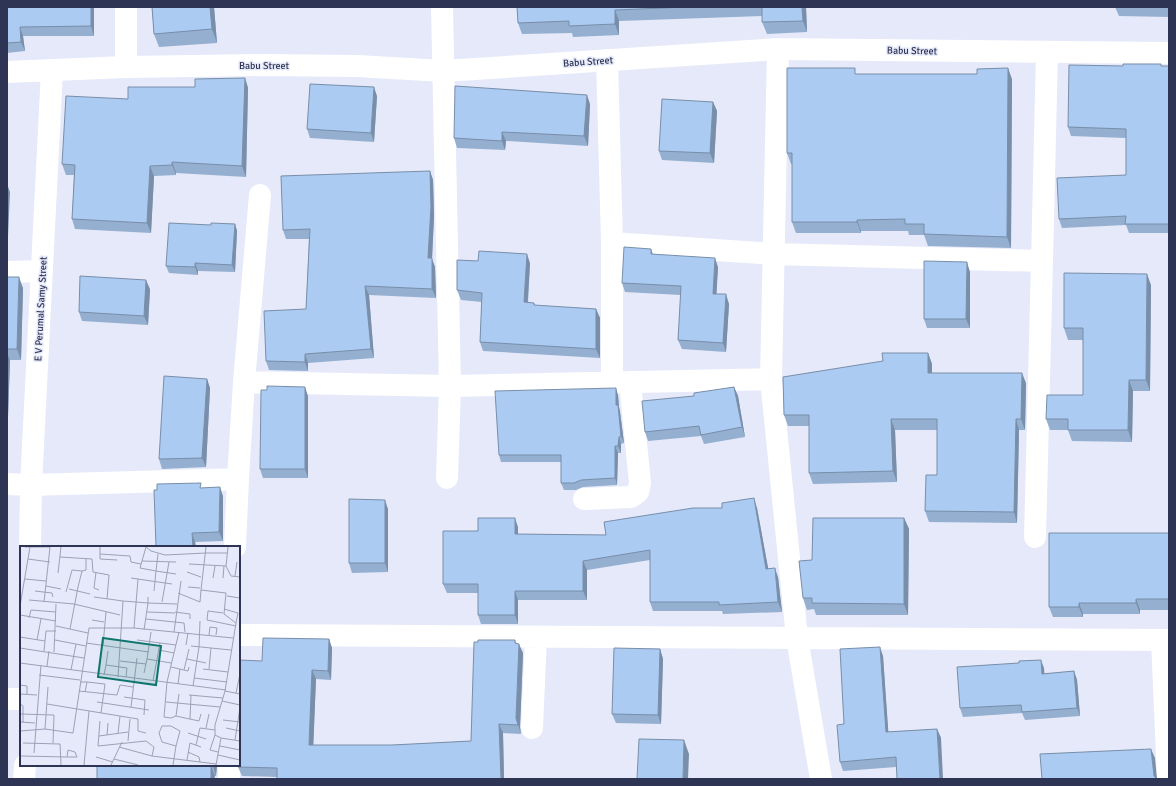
<svg xmlns="http://www.w3.org/2000/svg" width="1176" height="786" viewBox="0 0 1176 786" font-family="Signika,sans-serif">
	<style>
		.lines { fill: none; stroke-linecap: round; stroke-linejoin: round }
		.street { stroke: #fff; stroke-width: 22 }
		.wall { fill: #94afd0 }
		.shaded-wall { fill: #788ea9 }
		.building { fill: #accbf2; stroke: #788ea9 }
		.labels { text-anchor: middle; stroke-width: 3; stroke-linejoin: round; paint-order: stroke }
		.street-label { font-size: 10px; fill: #2e3453; stroke: #e5e9f9 }
		.inset-road { fill: none; stroke: #9ca1b7; stroke-width: 1 }
		.view { fill: #0f766e; fill-opacity: 0.15; stroke: #0f766e; stroke-width: 2 }
		.inset-edge { fill: none; stroke: #2e3453; stroke-width: 2 }
	</style>
	<rect width="100%" height="100%" fill="#e5e9f9"/>
	<g class="lines">
		<!-- street -->
		<path class="street" d="M126,7V67
			M442,7L450,386L447,478
			M778,49L771,379L797,638L821,779
			M607,60L612,243L774,254L1042,261L1047,52
			M7,72L126,67L263,65L357,66L444,71L778,49L1169,53
			M612,243V382
			M7,272L42,271
			M244,382L450,386L771,379
			M7,484L31,485L238,479L244,382L260,195
			M584,499L631,497L638,492L640,483L630,382
			M1035,537L1042,261
			M30,547L31,485L52,70
			M235,547L238,479
			M239,635L1169,640
			M1162,640L1168,779
			M7,699H21
			M532,728L536,637
			M24,779L25,765
			M229,779V765"/>
	</g>
	<!-- wall -->
	<path class="wall" d="M7,7H94V36H23L25,51L7,53Z
		M152,7H214L217,43L159,47L154,34Z
		M517,7H806L807,32L767,34L762,22V16L619,21V35L573,37L572,33L522,34L518,23Z
		M1115,7H1169V17L1119,16Z
		M1162,66H1169V233H1129L1126,225L1062,228L1059,219L1126,175V138L1071,136L1068,127Z
		M857,74L1012,79L1011,248L928,246L924,235H909L908,231H861V233H796L792,222V164H791L787,153Z
		M245,78L248,88L246,177L176,173V175L154,176L151,233L75,229L72,219L74,175H66L62,164L128,99Z
		M377,96L374,142L310,138L307,129Z
		M713,102L717,111L714,163L662,160L659,151Z
		M590,104L588,146L506,141L505,150L457,148L454,138Z
		M430,171L433,180L434,216L432,259L435,267L436,298L369,295L374,358L308,363V371L269,370L266,361L306,309L309,239H286L283,230Z
		M235,224L237,231L235,272L198,271V275L169,273L166,266L211,225Z
		M651,249L653,254L718,267L716,294L729,304L726,352L682,349L678,340L681,295L625,292L622,283Z
		M478,261L530,263L528,303H534L535,306L596,309L600,318V358L483,351L480,342L482,302L461,300L457,290Z
		M970,272V328H927L924,319Z
		M7,277L23,288L21,360H10L7,445Z
		M1151,285L1150,391H1133L1132,442L1072,441L1068,430H1050L1046,419L1083,395V340H1068L1064,328Z
		M150,289L148,325L82,321L79,312Z
		M928,353L932,364V373L1026,383L1025,430H1019L1017,523L929,522L925,511L937,475V430H895L897,482L813,484L809,473V426H788L784,415Z
		M207,379L210,388L206,467L162,469L159,459Z
		M734,387L738,396L745,437L704,444L701,436L648,441L645,432L694,396Z
		M618,395L619,407L620,412L624,443L621,444V453H618L617,485L583,487L576,490H564L561,483V462H501L499,455Z
		M308,396V478H263L260,469Z
		M202,488L223,496V541L195,542L196,547H156Z
		M722,508H757L768,569L778,577L782,612L723,614L722,611H653L650,602V560L587,570V600H518V624H481L478,615V593H447L443,584L478,531L518,527V534L606,535Z
		M388,509V572L352,573L349,563Z
		M904,518L909,529L908,615H816L814,609L807,610L803,598L812,560Z
		M1169,533V610H1140V614H1083V617H1053L1049,607Z
		M329,639L332,648L331,680L316,679L313,745H392L471,741L478,642L515,640L516,643L523,653L520,727L521,734L503,733L504,779L277,777L242,776L238,767L262,661Z
		M660,649L663,659L661,724L616,723L612,714Z
		M883,656L888,732L937,729L941,738L896,767L843,771L840,762L844,724Z
		M1044,668V674L1074,671L1077,680L1080,716L1025,720L1022,713L963,717L960,708Z
		M217,765L216,776H215L214,779H97Z"/>
	<!-- shaded-wall -->
	<path class="shaded-wall" d="M91,7H94V36L91,26Z
		M210,7H214L217,43L212,29Z
		M802,7H806L807,32L803,21Z
		M615,10L619,21V35L615,24Z
		M20,27L23,36L25,51L21,42Z
		M1008,68L1012,79L1011,248L1007,237Z
		M245,78L248,88L246,177L242,166Z
		M374,87L377,96L374,142L371,133Z
		M587,95L590,104L588,146L584,136Z
		M713,102L717,111L714,163L710,153Z
		M502,132L506,141L505,150L502,141Z
		M172,162L176,173V175L172,165Z
		M150,166L154,176L151,233L147,223Z
		M430,171L433,180L434,216L432,259L435,267L436,298L432,289L428,258Z
		M7,184L10,192L7,259Z
		M857,220L861,231V233L857,222Z
		M235,224L237,231L235,272L232,265Z
		M527,254L530,263L527,312L524,302Z
		M715,258L718,267L716,303L713,294Z
		M967,262L970,272V328L966,319Z
		M195,263L198,271V275L195,267Z
		M1147,274L1151,285L1150,391L1146,380Z
		M19,277L23,288L21,360L17,349Z
		M146,280L150,289L148,325L144,316Z
		M365,286L369,295L374,358L371,349Z
		M726,294L729,304L726,352L723,343Z
		M596,309L600,318V358L596,349Z
		M7,353L10,360L7,445Z
		M928,353L932,364V383L928,373Z
		M305,354L308,363V371L305,362Z
		M1022,373L1026,383L1025,430L1021,419Z
		M207,379L210,388L206,467L202,458Z
		M1129,380L1133,391L1132,442L1128,430Z
		M305,387L308,396V478L305,469Z
		M734,387L738,396L745,437L742,427Z
		M616,388L618,395L619,407L620,412L624,443L621,436L616,405Z
		M891,419L895,430L897,482L893,471Z
		M1016,419L1019,430L1017,523L1014,512Z
		M619,437L621,444V453L618,446Z
		M615,446L618,453L617,485L615,478Z
		M220,487L223,496V541L219,532Z
		M754,498L757,508L770,578L766,569Z
		M385,500L388,509V572L385,563Z
		M515,518L518,527V543L515,534Z
		M904,518L909,529L908,615L904,604Z
		M192,533L195,542L196,547H193Z
		M583,561L587,570V600L583,591Z
		M775,568L778,577L782,612L778,602Z
		M515,591L518,600V624L515,615Z
		M1136,599L1140,610V614L1136,603Z
		M1079,603L1083,614V617L1079,607Z
		M329,639L332,648L331,680L328,671Z
		M519,644L523,653L520,727L521,734L516,718Z
		M880,647L883,656L889,741L886,732Z
		M660,649L663,659L661,724L658,715Z
		M1041,660L1044,668L1045,682L1042,674Z
		M312,670L316,679L313,754L309,745Z
		M1074,671L1077,680L1080,716L1077,708Z
		M7,720L8,723L7,779Z
		M499,724L503,733L504,779H501Z
		M937,729L941,738L943,779H940Z
		M684,740L689,754L688,779H683Z
		M1151,749L1155,758L1157,779L1154,776Z
		M213,765H217L216,776L213,766Z
		M211,766L215,776L214,779H211Z"/>
	<!-- building -->
	<path class="building" d="M7,7H91V26L20,27L21,42L7,43Z
		M152,7H210L212,29L154,34Z
		M517,7H688L615,10V24L569,26V21L518,23Z
		M762,7H802L803,21L762,22Z
		M1123,64H1161V66H1169V224H1125L1126,216L1059,219L1057,178L1126,175V129L1068,127L1069,65L1123,66Z
		M787,68H855V74H977V69L1008,68L1007,237L924,234V224H905V219L857,220V222H792V153H787Z
		M245,78L242,166L172,162V165L150,166L147,223L72,219L75,165L62,164L66,96L128,99V87H195V79Z
		M310,84L374,87L371,133L307,129Z
		M455,86L587,95L584,136L502,132V141L454,138Z
		M662,99L713,102L710,153L659,151Z
		M430,171L431,207L428,258H432V289L365,286L371,349L305,354V362L266,361L264,311L306,309L310,229L283,230L281,176Z
		M169,223L211,225V223L235,224L232,265L195,263V267L166,266Z
		M624,247L651,249V254L715,258L713,294H726L723,343L678,340L681,286L622,283Z
		M479,251L527,254L524,302L534,303V305L596,309V349L480,342L482,293L457,290V260L478,261Z
		M924,261L967,262L966,319H924Z
		M1064,273L1147,274L1146,380H1129L1128,430H1068V419H1046L1047,395H1083V328H1064Z
		M80,276L146,280L144,316L79,312Z
		M7,277H19L17,349H7Z
		M882,353H928V373H1022L1021,419H1016L1014,512L925,511L926,475H937V419H891L893,471L809,473V415H784L783,377L883,361Z
		M164,376L207,379L202,458L159,459Z
		M267,386L305,387V469H260L261,390H267Z
		M734,387L742,427L701,435L699,426L645,432L642,401L694,396V393Z
		M616,388V405H618L621,436L619,437L618,446H615V478L581,480L574,483H561V455H499L495,391Z
		M201,483L200,488L220,487L219,532L192,533L193,547H156L154,490H157V484Z
		M754,498L766,569L775,568L778,602L719,605V602H650V550L583,561V591H515V615H478V584H443V531H478V518H515V534L606,535L604,522L693,508H722V503Z
		M349,499L385,500V563H349Z
		M813,518H904V604L812,603V598H803L799,561L812,560Z
		M1049,533H1169V599H1136V603H1079V607H1049Z
		M263,638L329,639L328,671L312,670L309,745H392L471,741L474,642H478V640H515V643L519,644L516,718L518,725L499,724L501,779H277V768L238,767V765H239V660L262,661Z
		M880,647L886,732L937,729L940,779H897L896,757L840,762L837,725L844,724L840,649Z
		M614,648L660,649L658,715L612,714Z
		M1041,660L1042,674L1074,671L1077,708L1022,712L1021,705L960,708L957,667L1019,663V661Z
		M639,739L684,740L683,779H637Z
		M1151,749L1154,776L1157,779H1042L1040,754Z
		M97,765H213V766H211V779H97Z"/>
	<g class="labels">
		<!-- street labels -->
		<g class="street-label">
			<text transform="translate(912 50) rotate(1)" y="4">Babu Street</text>
			<text transform="translate(588 61) rotate(-4)" y="4">Babu Street</text>
			<text x="264" y="69">Babu Street</text>
			<text transform="translate(40 309) rotate(-87)" y="4">E V Perumal Samy Street</text>
		</g>
	</g>
	<!-- overview -->
	<g transform="translate(20 546)">
		<rect width="220" height="220" fill="#e5e9f9"/>
		<path class="inset-road" d="M5,1H30M80,1V13L97,14M126,1L131,5L145,9L186,7M126,1L120,22L136,25L134,45M186,1L181,44L206,47L204,68L216,77L205,145L195,179V189L201,192L196,219M208,1L206,20L211,30L220,31M186,7H207M80,8L110,10L111,16L121,18M138,8L136,25L156,28M40,11L72,13L73,26L89,29L87,53M8,13L30,16M122,15L156,16M169,18L206,20M76,26L74,42L79,44M167,26L181,31M38,27L41,1M215,30L217,16M111,32L152,38M193,32L195,20M203,32L204,20M5,33L26,35M26,40L41,43M168,41L180,42M49,43L70,48M15,45L32,47L33,51M46,46L52,24L62,25M158,47L180,56L181,44M207,50L220,52M74,51L103,55L98,131M9,54L54,58L100,69M103,55L128,57V51M24,56L30,1M142,56L149,16M0,60L10,1M204,63L218,67L216,77M127,66L155,67M155,66L170,68V73M203,67L188,65L187,74L216,80M0,69L36,75M9,72L11,64L36,66M126,73L164,77L165,86M72,74L84,76M36,80L68,87M114,82L118,33M50,83L58,41L62,25L66,24V12M124,84L128,57L157,58M154,86L161,35M189,89L190,81L197,82L196,89M0,91L25,95M17,94L21,73M35,94L66,100M117,94L156,99M66,97L129,106M83,99L86,66M166,99L168,87M171,100L211,104M0,102L64,112M139,104L154,107M24,105L26,85H36M34,106L36,58M127,113L131,86M167,113L186,117M100,115L126,118M0,117L206,144M86,119L88,105M27,120L29,105M151,121L168,125L169,121M183,123L208,126M189,123L191,102M51,124L56,98M164,124L169,103M124,127L127,113L151,117M19,129L60,134M84,129L86,119L107,122L106,131M174,132L207,136M133,135L140,97M60,136H67L65,146M67,136L85,138L81,167M158,138L160,123M0,139L7,140V149M173,140L179,101L180,75M59,145L97,149L100,139L113,141M205,145L220,148M216,147L220,128M0,148L17,149M159,148L156,170L179,175L181,168M169,149L203,152M104,151L125,154L124,169M202,155L220,159M77,156L129,164M146,156L200,161M0,158L3,160V176M27,158L118,173V185L126,187M111,161L117,112M0,168L34,169L33,197M156,170L151,172L144,171L147,136L159,86M170,173L171,149M203,174L220,176M80,175L78,200L126,195L134,201L132,210M0,176L15,177M186,182L189,168M206,182L220,185M25,183L28,141M0,185L25,183L53,187L69,82H114L213,92M98,187L100,170M168,187L186,193M87,189L88,177M195,189L190,204L198,206M79,190L108,186M201,192L220,195M215,194L220,162M108,195L110,173M3,197L40,198L41,219M176,199L180,182L195,184M200,200L220,204M99,201L132,210L196,218M168,206L179,211L180,216M14,207L21,119M198,209L220,214M0,210L47,211L48,204L55,206L57,211H47M76,211L93,216M94,213L118,219M167,214L170,197L181,201M64,219L69,165M91,219L102,196M153,219L156,200L142,196L139,187L142,180H151L160,185L156,200"/>
		<path class="view" d="M83,92L141,100L136,139L78,131Z"/>
		<rect width="220" height="220" class="inset-edge"/>
	</g>
	<!-- border -->
	<rect width="1176" height="786" fill="none" stroke="#2e3453" stroke-width="16"/>
</svg>
